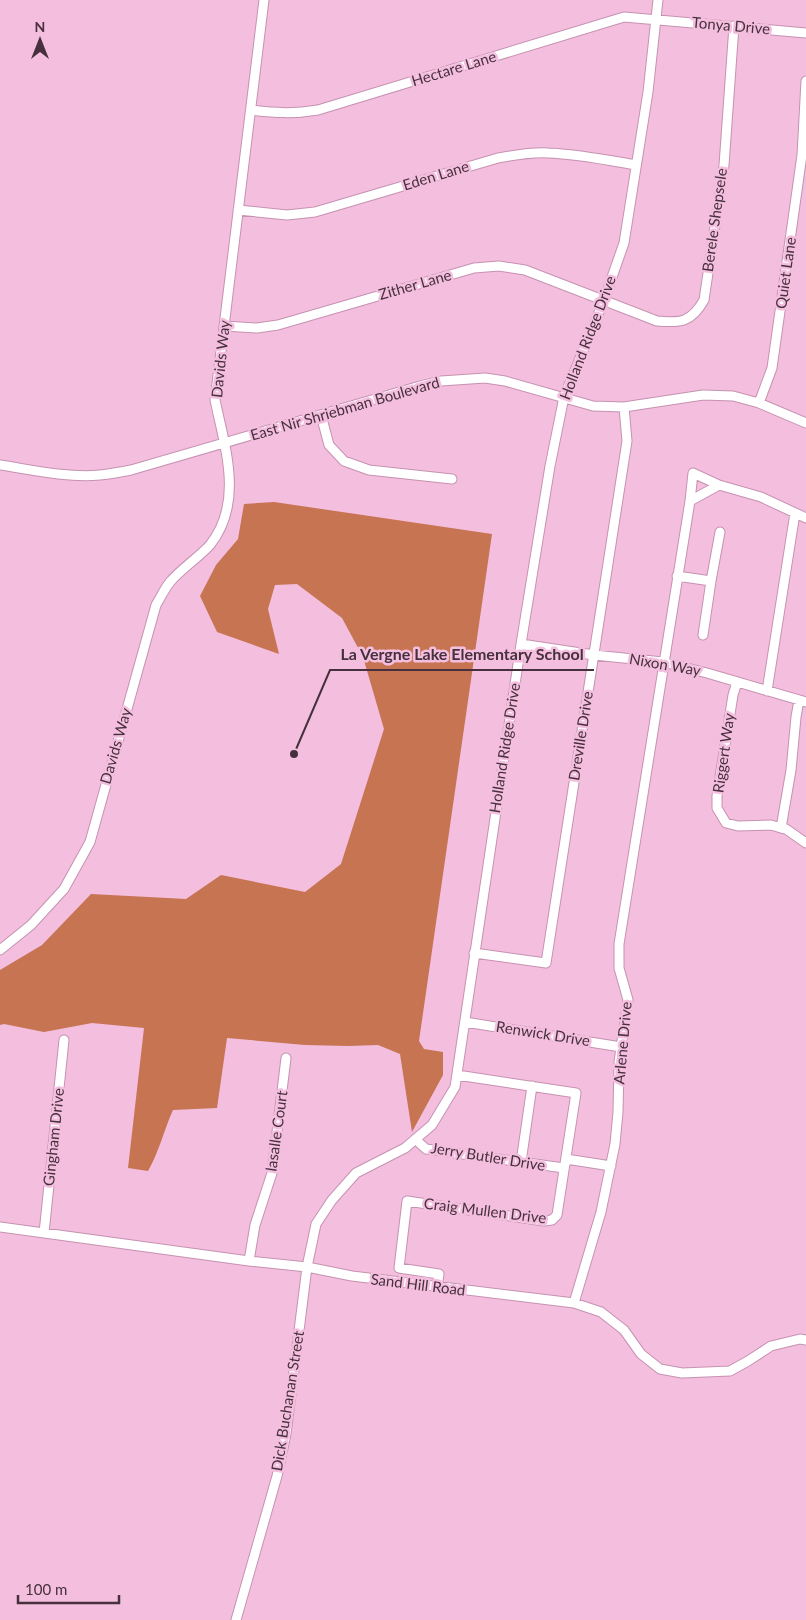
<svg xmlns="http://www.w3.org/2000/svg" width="806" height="1620" viewBox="0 0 806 1620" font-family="Lato,sans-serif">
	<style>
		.forest { fill: #c67452 }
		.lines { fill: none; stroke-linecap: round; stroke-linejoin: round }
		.minor-casing { stroke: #c692b1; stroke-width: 11 }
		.minor { stroke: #fff; stroke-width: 9 }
		.labels { text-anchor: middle; stroke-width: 5; stroke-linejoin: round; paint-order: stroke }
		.street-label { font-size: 15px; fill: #46303d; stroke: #f4bede }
		.leader { fill: none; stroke: #46303d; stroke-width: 2 }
		.callout-dot { fill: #46303d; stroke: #f4bede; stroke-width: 2 }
		.callout-label { font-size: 16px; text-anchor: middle; font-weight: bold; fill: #46303d; stroke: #f4bede; stroke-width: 5; stroke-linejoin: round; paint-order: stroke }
	</style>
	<rect width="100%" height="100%" fill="#f4bede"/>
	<!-- forest -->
	<path class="forest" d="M274,502L492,534L419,1041L424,1049L443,1052V1075L412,1132L400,1054L378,1045L348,1046L305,1045L227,1038L217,1108L173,1110C164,1130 159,1152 148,1171L128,1168L144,1028L92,1023L44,1032L4,1024L0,1025V970L42,945L91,894L186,899L221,875L305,892L341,864L384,729L363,657L342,618L297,584L275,585L268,609L279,654L217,632L200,596L216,565L238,539L244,504Z"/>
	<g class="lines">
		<defs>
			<path id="minor" d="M251,110C275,113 294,114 318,110L624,17L806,33
				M238,210L287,215L315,212L498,158C515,155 531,152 548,153C578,154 607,160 636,165
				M224,326L257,328L278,325L474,268L499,266L525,270L657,321C680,323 691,323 704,300L724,165L734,26
				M759,403L772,368L802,155L806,81
				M321,415L329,445L344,461L369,470L452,479
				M0,465C33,470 67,478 100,475C110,474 121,472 131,470L420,386L441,381L485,378L505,381L593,406L624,407L703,395L733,396L759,403L806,423
				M690,501L719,485
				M677,576L711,581L720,532
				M703,635L711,581
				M521,644L594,655L663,662L707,673L806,702
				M737,682L733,695L717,796V808L726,823L738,826L771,825L781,828L786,829L806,843
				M767,691L795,513
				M781,828L791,770L796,717L799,700
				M0,950L31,925L64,889L90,842L156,605C161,597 165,588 170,582C182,568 198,558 210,545C244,502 225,448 215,400L264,0
				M474,953L546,963L627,441L624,407
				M465,1022L621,1047
				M415,1139L426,1149L564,1168
				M566,1159L611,1166
				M521,1162L532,1086
				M0,1227L249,1261L307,1267L352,1276L574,1303L601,1312L624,1330L641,1354L660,1369L682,1373L730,1371L748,1361L771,1346L800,1339L806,1340
				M44,1233L64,1040
				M249,1261L255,1225L272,1173L286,1058
				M437,1287L439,1274L399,1268L407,1201L544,1221L552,1220L557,1215L576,1093L457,1075
				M574,1303L601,1212L615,1144L618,1112L619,1062L628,1000L619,968V944L690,501L693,473L719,485L761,497L806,518
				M236,1620L277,1476L286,1434L307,1267L316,1224L332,1200L356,1173L405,1148L432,1125L455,1087L521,644L550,466L564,397L604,300L624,243L648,92L658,0"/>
		</defs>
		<!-- minor casing -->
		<use href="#minor" class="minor-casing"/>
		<!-- minor -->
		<use href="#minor" class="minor"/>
	</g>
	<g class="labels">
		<!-- street labels -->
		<g class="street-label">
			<text transform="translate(731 26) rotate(5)" y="5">Tonya Drive</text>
			<text transform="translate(454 69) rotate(-17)" y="5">Hectare Lane</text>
			<text transform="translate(436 176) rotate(-17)" y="5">Eden Lane</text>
			<text transform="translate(715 220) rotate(-82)" y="5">Berele Shepsele</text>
			<text transform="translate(786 273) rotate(-82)" y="5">Quiet Lane</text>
			<text transform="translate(415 285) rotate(-16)" y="5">Zither Lane</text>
			<text transform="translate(588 338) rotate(-69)" y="5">Holland Ridge Drive</text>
			<text transform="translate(221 359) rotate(-84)" y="5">Davids Way</text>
			<text transform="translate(345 409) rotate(-16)" y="5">East Nir Shriebman Boulevard</text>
			<text transform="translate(665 665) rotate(10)" y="5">Nixon Way</text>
			<text transform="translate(581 736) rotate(-81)" y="5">Dreville Drive</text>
			<text transform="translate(116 746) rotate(-74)" y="5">Davids Way</text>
			<text transform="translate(505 748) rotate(-81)" y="5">Holland Ridge Drive</text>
			<text transform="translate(724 753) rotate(-82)" y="5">Riggert Way</text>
			<text transform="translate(543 1034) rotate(9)" y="5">Renwick Drive</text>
			<text transform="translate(623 1043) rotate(-85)" y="5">Arlene Drive</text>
			<text transform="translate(277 1131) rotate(-82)" y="5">lasalle Court</text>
			<text transform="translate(54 1137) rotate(-84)" y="5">Gingham Drive</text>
			<text transform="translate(488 1157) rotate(9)" y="5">Jerry Butler Drive</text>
			<text transform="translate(485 1211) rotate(7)" y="5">Craig Mullen Drive</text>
			<text transform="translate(418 1285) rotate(7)" y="5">Sand Hill Road</text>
			<text transform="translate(288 1401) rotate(-81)" y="5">Dick Buchanan Street</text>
		</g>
	</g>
	<!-- callouts -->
	<path class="leader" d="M294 754L330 670H594"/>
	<circle class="callout-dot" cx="294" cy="754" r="5"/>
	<g class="callout-label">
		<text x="462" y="660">La Vergne Lake Elementary School</text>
	</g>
	<!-- north arrow -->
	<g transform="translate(40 40)" stroke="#f4bede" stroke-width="4" paint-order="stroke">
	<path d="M0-4L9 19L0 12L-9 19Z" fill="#46303d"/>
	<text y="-8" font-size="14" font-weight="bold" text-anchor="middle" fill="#46303d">N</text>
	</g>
	<!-- scale -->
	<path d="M18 1595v8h101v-8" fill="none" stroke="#46303d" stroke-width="2.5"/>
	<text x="25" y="1595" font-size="15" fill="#46303d" stroke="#f4bede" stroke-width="4" paint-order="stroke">100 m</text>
</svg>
